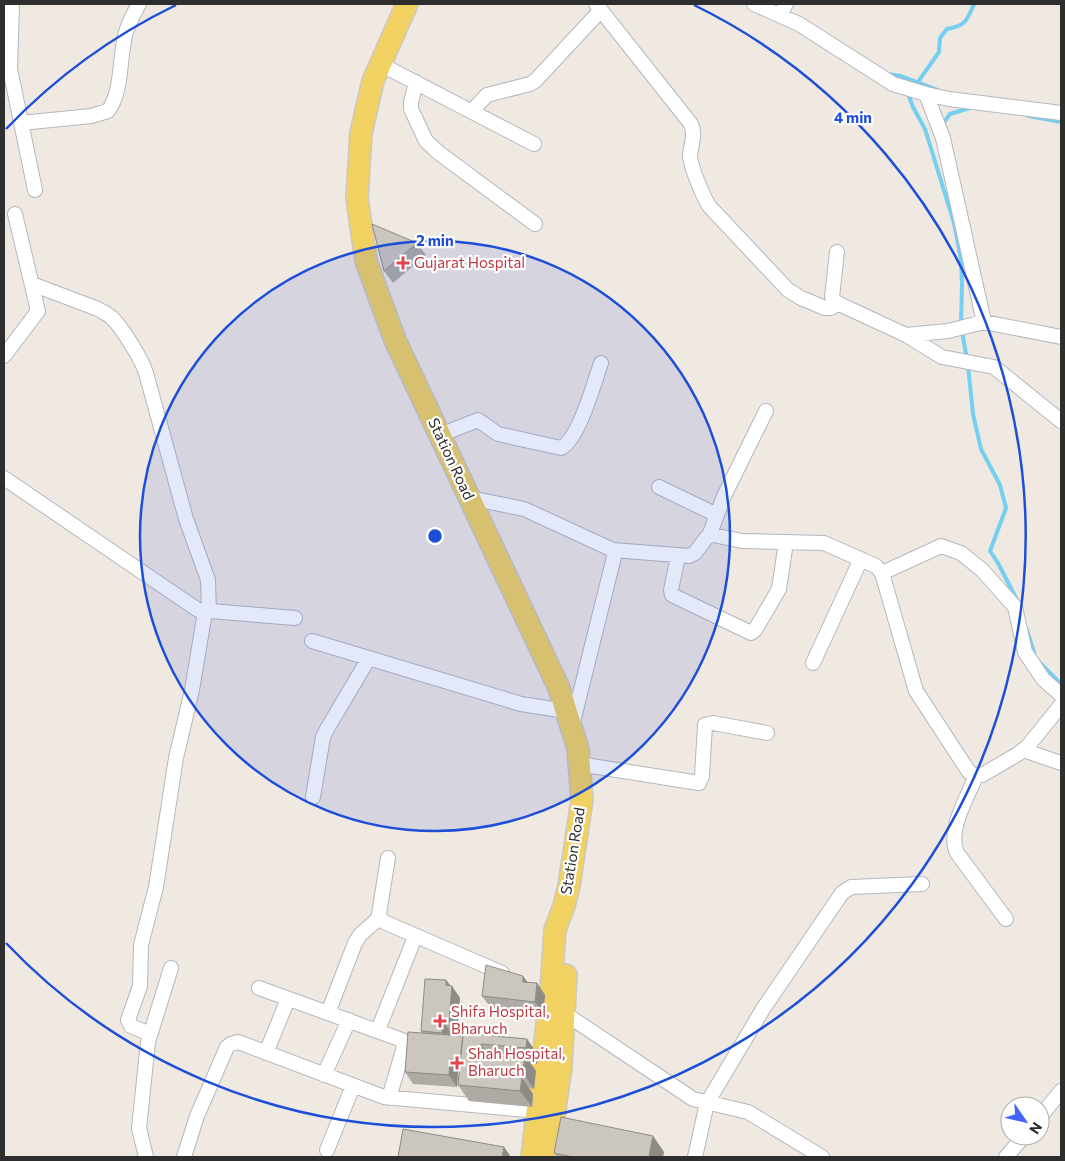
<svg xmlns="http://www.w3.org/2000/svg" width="1065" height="1161" viewBox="0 0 1065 1161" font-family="Commissioner,sans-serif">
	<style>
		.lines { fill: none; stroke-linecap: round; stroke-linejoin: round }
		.stream { stroke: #75cff0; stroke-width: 4 }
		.minor-casing { stroke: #b4b7c1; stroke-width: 16 }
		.primary-casing { stroke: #c9c9c9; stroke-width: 24 }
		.minor { stroke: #fff; stroke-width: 14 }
		.primary { stroke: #f2d163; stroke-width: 21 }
		.wall { fill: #afaba4 }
		.shaded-wall { fill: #8e8b86 }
		.building { fill: #cbc7bf; stroke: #8e8b86 }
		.ring { fill: none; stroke: #1d4ed8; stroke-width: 2.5 }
		.health-dot { fill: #e0444e; stroke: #fff; stroke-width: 2 }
		.labels { text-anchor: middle; stroke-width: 4.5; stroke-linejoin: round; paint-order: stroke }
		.health-label { font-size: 15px; fill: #be3a42; stroke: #fff; text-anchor: start }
		.street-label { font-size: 15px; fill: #2e2e2e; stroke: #fff }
		.centre { fill: #1d4ed8; stroke: #fff; stroke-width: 2.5 }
		.ring-label { font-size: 15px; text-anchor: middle; font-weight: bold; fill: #1d4ed8; stroke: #fff; stroke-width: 4.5; stroke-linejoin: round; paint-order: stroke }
	</style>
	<rect width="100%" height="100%" fill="#efe9e1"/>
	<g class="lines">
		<!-- stream -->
		<path class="stream" d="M888,74L901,76L938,90
			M901,76L905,85
			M918,82L939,52L940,38L947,29C966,26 967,20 974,4
			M907,91L913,107L925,129L954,223L961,259L962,285L961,325
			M1029,116L1061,122
			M942,125L950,114L973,107
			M962,332L967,359
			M968,366L973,414L981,449L1000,485L1006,508L990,551L998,563L1017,600
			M1027,630L1036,659L1061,684"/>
		<defs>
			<path id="minor" d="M12,4L10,69L35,190
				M596,4L691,124C696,134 691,145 690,155C690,166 704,199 710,207L788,290L801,298L825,308H831L838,303
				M754,4L799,24L893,84L926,94L949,99L1061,113
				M780,15L786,4
				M380,64L534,144
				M416,82L411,102V109L426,141L439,153L535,224
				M926,94L943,138L984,322
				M472,111L487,95L530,84L535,81L601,10
				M21,123L91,116L108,111C123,92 119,55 126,32C129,22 134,13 139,4
				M837,252L832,297L835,302L906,335L942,357L994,367L1061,421
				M32,284L98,309C103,312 108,314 112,318C122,327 142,360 146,373L186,519L208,580L209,612
				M906,335L948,331L984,322L1061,337
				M4,356L38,311L15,214
				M440,435L478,420L498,434L561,448C579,439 594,383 601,363
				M4,478L198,610L295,618
				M659,487L717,515
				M470,498L524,509L613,550L614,557L572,726
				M709,536L724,496L766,411
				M613,550L689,556L695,553L707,537L713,535L742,541L824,543L876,566L882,573L916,691L969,772L976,776L982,775L1018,754L1028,746L1061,705
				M678,556L671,590L672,595L751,633L755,630L779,589L786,542
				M882,573L941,546L961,553L982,570L1015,607L1025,652L1043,679L1061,695
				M312,641L521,704L566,711
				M813,663L861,559
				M1023,750L1061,763
				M579,764L699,783L702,776L705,725L713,723L767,733
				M976,776C967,798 947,830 957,853L1006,919
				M313,797L323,737L327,729L369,658
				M388,858L379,914L380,918L384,922L502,973
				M259,988L402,1040L404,1047L389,1098
				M328,1013L355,943L360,935L380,917
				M558,1013H564L693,1099L748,1112L822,1157
				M378,1030L415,937
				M150,1034L131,1026L128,1020L140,986L141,945L156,887L176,758L192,690L205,612
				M266,1053L288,999
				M324,1075L349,1020
				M1040,1117L1061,1091
				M327,1150L353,1086
				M146,1157L139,1128L148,1042L171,968
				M184,1157L197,1116L227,1047L231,1044L238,1042L384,1097L537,1111
				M695,1157L707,1103L763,1009L842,893L851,887L922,884
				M1006,1157L1024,1136"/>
			<path id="primary" d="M407,4L373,81L361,133L357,198L366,261L395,340L559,688L578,749L582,800L569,886L564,906L555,930L551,989L532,1157
				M548,1157L561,1067L566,975"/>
		</defs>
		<!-- minor casing -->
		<use href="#minor" class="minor-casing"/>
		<!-- primary casing -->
		<use href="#primary" class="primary-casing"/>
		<!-- minor -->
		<use href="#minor" class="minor"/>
		<!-- primary -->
		<use href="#primary" class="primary"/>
	</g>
	<!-- wall -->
	<path class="wall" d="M417,243L426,255L393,283L384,271Z
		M446,980L460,998L457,1033H451V1035L527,1039L538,1055L537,1064H531L536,1071L534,1089L529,1088L533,1094L532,1107L469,1101L458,1085L459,1071H458L457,1087L413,1084L405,1072L422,1033L421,1031Z
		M528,982L537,983L545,995L543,1014L491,1008L482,996Z
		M653,1136L664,1152L663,1157H557L554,1153Z"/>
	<!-- shaded-wall -->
	<path class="shaded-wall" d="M523,976L532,988L523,982Z
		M446,980L452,988V986L460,998L457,1033L449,1021L446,985Z
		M537,983L545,995L543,1014L535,1002Z
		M443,1021L451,1033V1045L442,1033Z
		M527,1039L538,1055L537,1064L526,1048Z
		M481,1044L492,1060L480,1051Z
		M525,1055L536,1071L534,1089L523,1073Z
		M450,1059L458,1071L457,1087L449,1075Z
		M477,1069L488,1085L477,1074Z
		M522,1078L533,1094L532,1107L520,1091Z
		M653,1136L664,1152L663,1157H649Z
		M504,1147L511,1157H502Z"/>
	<!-- building -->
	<path class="building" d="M372,224L417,243L384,271Z
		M486,965L523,976V982L537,983L535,1002L482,996Z
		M425,979L446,980V985L452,986L449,1021H443L442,1033L421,1031Z
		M408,1032L463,1036L460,1060L450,1059L449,1075L405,1072Z
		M463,1033L527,1039L526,1048L481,1044L480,1051L525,1055L523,1073L477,1069V1074L522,1078L520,1091L458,1085Z
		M561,1117L653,1136L649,1157H573L554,1153Z
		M403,1129L504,1147L502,1157H398Z"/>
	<!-- distance rings -->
	<circle cx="435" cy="536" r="295" fill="#1d4ed8" fill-opacity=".12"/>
	<g class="ring">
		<circle cx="435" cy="536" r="295"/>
		<path d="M6 129A591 591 0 0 1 176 5M694 5A591 591 0 1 1 6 943"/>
	</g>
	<!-- markers -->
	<g class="health-dot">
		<path d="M400.5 255.5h5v5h5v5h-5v5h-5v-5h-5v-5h5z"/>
		<path d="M437.5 1013.5h5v5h5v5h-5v5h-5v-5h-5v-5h5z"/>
		<path d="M454.5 1055.5h5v5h5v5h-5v5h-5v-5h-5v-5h5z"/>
	</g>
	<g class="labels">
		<!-- health labels -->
		<g class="health-label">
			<text x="414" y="268">Gujarat Hospital</text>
			<text x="451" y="1017">Shifa Hospital,<tspan x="451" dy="17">Bharuch</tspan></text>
			<text x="468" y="1059">Shah Hospital,<tspan x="468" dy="17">Bharuch</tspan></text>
		</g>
		<!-- street labels -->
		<g class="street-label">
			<text transform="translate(451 459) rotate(65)" y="5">Station Road</text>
			<text transform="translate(573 851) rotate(-81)" y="5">Station Road</text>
		</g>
	</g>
	<circle cx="435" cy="536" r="8" class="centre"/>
	<g class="ring-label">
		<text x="853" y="123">4 min</text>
		<text x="435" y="246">2 min</text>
	</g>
	<!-- border -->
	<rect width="1065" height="1161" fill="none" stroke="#2e2e2e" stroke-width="10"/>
	<!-- north arrow -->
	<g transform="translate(1025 1121) rotate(124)"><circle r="24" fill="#ffffff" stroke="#ababab"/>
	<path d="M0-4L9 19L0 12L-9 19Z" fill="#4264fb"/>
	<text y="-8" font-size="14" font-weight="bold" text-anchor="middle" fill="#2e2e2e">N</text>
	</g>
</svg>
